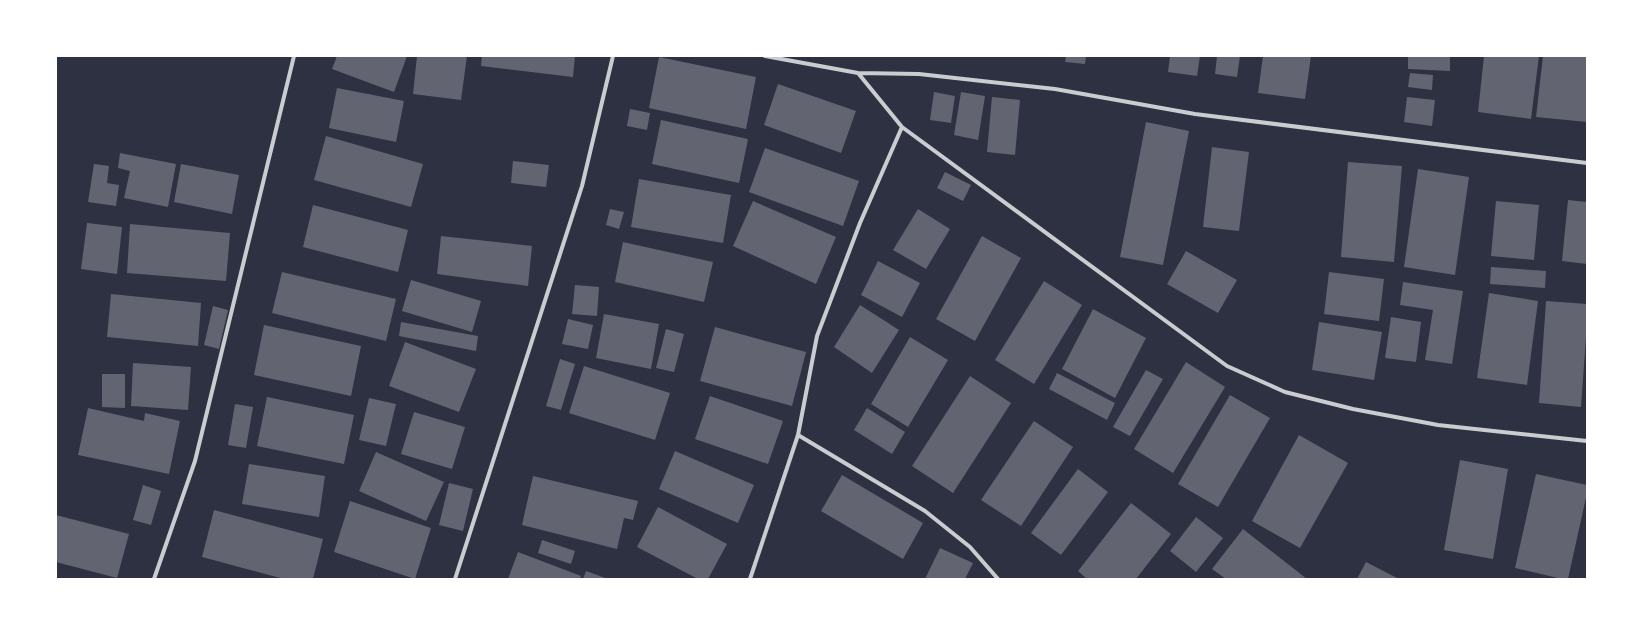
<svg xmlns="http://www.w3.org/2000/svg" width="1643" height="635" viewBox="0 0 1643 635" font-family="Jost,sans-serif">
	<style>
		.building { fill: #626471 }
		.lines { fill: none; stroke-linecap: round; stroke-linejoin: round }
		.minor { stroke: #caccd0; stroke-width: 4 }
	</style>
	<rect width="100%" height="100%" fill="#2d3142"/>
	<!-- building -->
	<path class="building" d="M337,56H407L394,92L332,69Z
		M417,56H467L461,100L413,94Z
		M482,56H575L573,77L481,66Z
		M1066,56H1086L1085,64L1065,62Z
		M1170,56H1200L1197,76L1168,72Z
		M1217,56H1240L1237,77L1215,74Z
		M1263,56H1311L1305,99L1258,93Z
		M1408,56H1450V71L1408,69Z
		M1484,56H1539L1531,119L1478,112Z
		M1543,56H1587V122L1536,117Z
		M659,57L756,77L746,129L649,108Z
		M1410,73L1433,75L1432,90L1408,87Z
		M778,84L856,111L841,153L764,125Z
		M337,88L404,101L396,142L329,128Z
		M934,92L955,96L951,123L930,120Z
		M961,92L985,96L978,140L954,135Z
		M992,97L1020,100L1015,155L987,152Z
		M1407,97L1435,100L1432,126L1404,122Z
		M630,109L650,113L647,130L627,126Z
		M661,120L748,139L739,183L652,164Z
		M1146,122L1189,131L1163,265L1120,257Z
		M326,136L423,164L411,207L314,180Z
		M1212,147L1249,152L1239,231L1203,227Z
		M765,148L859,181L843,226L749,192Z
		M120,153L176,164L168,207L124,198L130,171L118,168Z
		M513,161L549,165L546,187L511,183Z
		M1348,162L1402,166L1394,262L1341,257Z
		M94,164L109,166L107,183L119,185L116,206L88,202Z
		M181,164L239,175L232,214L174,202Z
		M1418,169L1469,177L1455,275L1404,267Z
		M945,172L971,185L963,201L937,188Z
		M639,179L731,195L723,243L631,227Z
		M1568,200L1587,202V264L1562,261Z
		M753,201L836,237L816,284L733,246Z
		M1496,201L1539,205L1534,260L1491,256Z
		M313,205L408,230L398,272L303,247Z
		M610,209L624,212L619,229L606,225Z
		M918,209L950,229L926,269L893,250Z
		M87,223L122,227L117,274L81,269Z
		M130,224L230,233L226,281L127,273Z
		M441,236L532,246L528,286L437,274Z
		M982,236L1021,258L975,341L936,319Z
		M623,242L713,262L704,302L615,282Z
		M1186,251L1237,280L1218,313L1167,284Z
		M878,261L920,283L902,317L861,295Z
		M1491,267L1546,271L1545,288L1490,284Z
		M282,272L396,299L386,341L272,313Z
		M1329,272L1384,279L1379,321L1324,314Z
		M411,280L481,301L472,332L402,311Z
		M1044,281L1082,305L1034,384L995,360Z
		M1403,282L1463,291L1452,364L1425,360L1433,310L1400,305Z
		M575,285L599,287L597,316L572,314Z
		M1489,293L1538,301L1527,385L1477,378Z
		M111,294L201,303L198,346L107,337Z
		M1546,301L1587,304V323L1581,407L1539,403Z
		M860,305L899,330L872,373L834,347Z
		M213,306L228,310L219,349L204,345Z
		M1093,309L1146,338L1115,398L1062,369Z
		M604,314L659,324L651,369L596,358Z
		M1391,317L1421,322L1416,362L1385,358Z
		M568,319L593,325L588,349L562,344Z
		M401,322L478,336L476,351L399,336Z
		M1319,322L1382,332L1374,380L1312,370Z
		M264,325L361,346L351,396L254,375Z
		M715,327L806,352L792,406L700,381Z
		M666,329L684,334L674,372L656,368Z
		M910,337L948,360L908,427L871,404Z
		M405,342L476,369L459,412L389,386Z
		M560,359L575,364L561,410L546,406Z
		M1186,362L1225,387L1173,473L1134,449Z
		M133,363L191,367L188,410L131,406Z
		M584,366L670,393L655,440L569,413Z
		M1146,370L1163,379L1130,436L1113,427Z
		M1057,373L1115,403L1107,420L1049,389Z
		M102,374H125V408L102,407Z
		M970,376L1011,403L953,493L912,466Z
		M1230,395L1270,418L1218,507L1178,484Z
		M710,396L783,421L768,464L695,439Z
		M267,397L354,415L344,464L257,446Z
		M369,398L396,404L386,446L359,440Z
		M235,404L253,407L246,448L228,445Z
		M88,408L144,421L145,413L180,421L169,474L78,455Z
		M867,408L905,432L892,454L854,430Z
		M414,412L465,427L452,469L401,454Z
		M1034,421L1073,447L1021,526L981,500Z
		M1299,435L1348,463L1300,548L1252,521Z
		M675,451L754,485L738,523L659,489Z
		M376,452L444,482L426,521L359,491Z
		M1460,460L1508,469L1493,559L1444,550Z
		M249,464L325,476L319,517L242,504Z
		M1078,469L1108,492L1061,555L1031,533Z
		M1536,474L1587,485V493L1568,579H1562L1515,568Z
		M842,475L923,523L903,559L821,511Z
		M533,476L638,501L633,520L624,518L617,549L522,525Z
		M449,483L473,489L463,531L439,525Z
		M143,485L161,491L151,525L133,520Z
		M350,501L431,528L415,579L334,552Z
		M1131,503L1171,534L1136,579H1087L1078,571Z
		M658,507L727,544L708,579H698L637,547Z
		M214,510L323,539L313,579H284L202,557Z
		M56,515L129,534L117,578L56,562Z
		M1196,517L1223,538L1196,572L1170,551Z
		M1243,529L1307,579H1226L1212,569Z
		M542,540L575,551L571,564L538,553Z
		M940,548L973,563L965,579H925Z
		M518,552L581,576L580,579H508Z
		M1366,562L1399,579H1357Z
		M586,571L608,579H583Z"/>
	<g class="lines">
		<!-- minor -->
		<path class="minor" d="M765,56L858,73L919,74L1055,89L1195,114L1587,163
			M858,73L902,127L1227,366L1285,392L1353,409L1438,425L1587,441
			M798,435L925,511L970,547L998,579
			M154,579L195,461L294,56
			M455,579L582,186L613,56
			M750,579L798,435L817,336L860,223L902,127"/>
	</g>
	<!-- border -->
	<rect width="1643" height="635" fill="none" stroke="#ffffff" stroke-width="114"/>
</svg>
